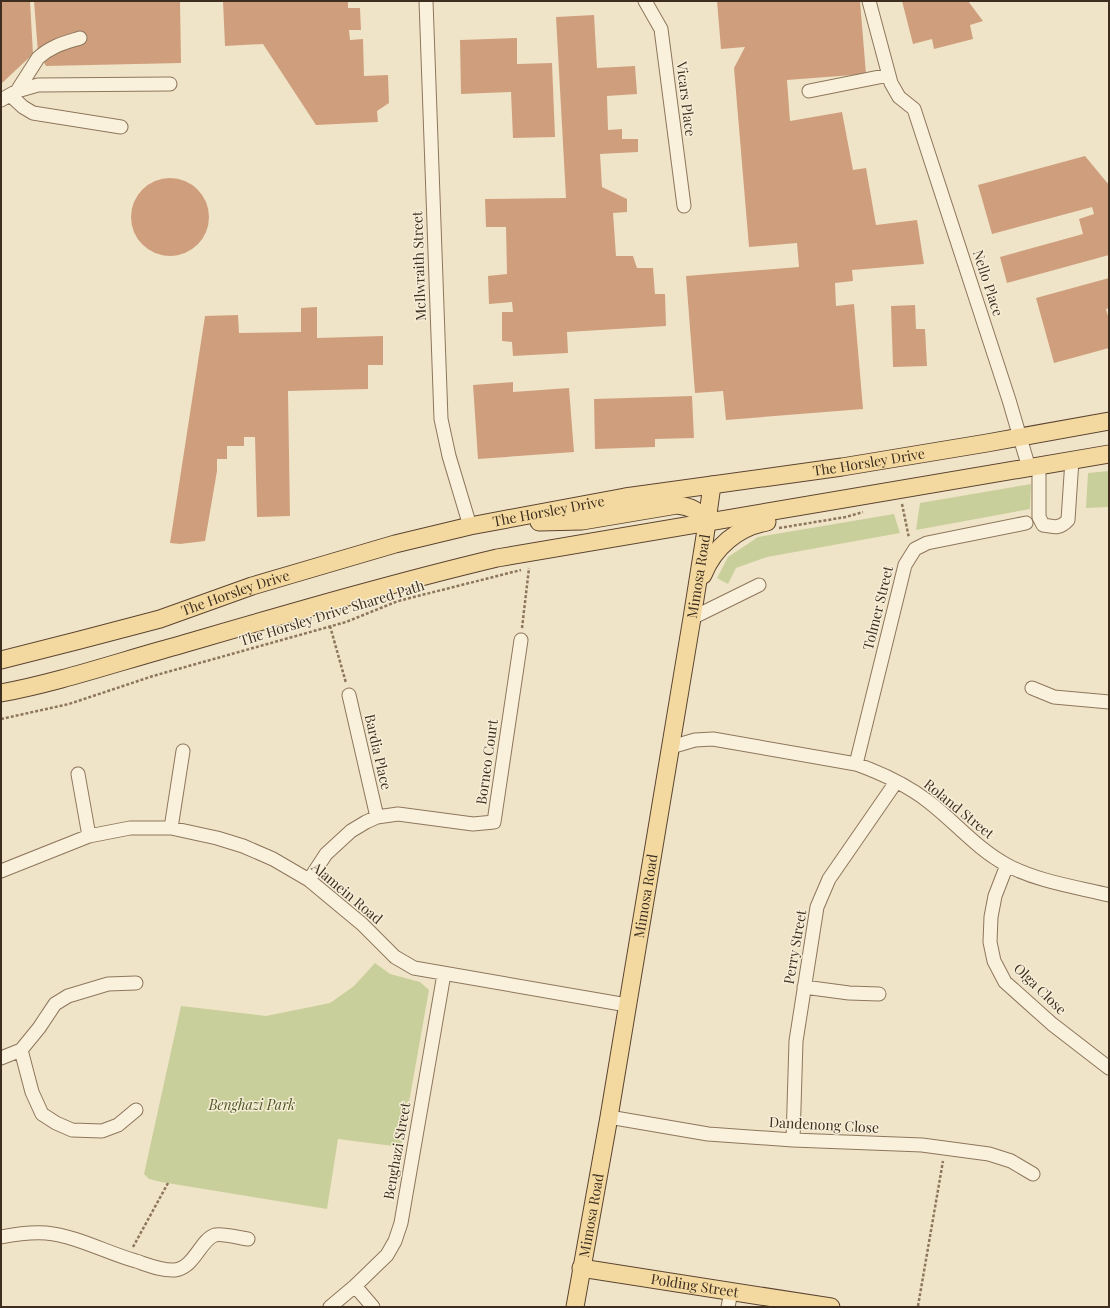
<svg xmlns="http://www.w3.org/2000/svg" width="1110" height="1308" viewBox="0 0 1110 1308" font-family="'Playfair Display',serif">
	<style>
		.green { fill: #c9cf9b }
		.building { fill: #cf9f7d }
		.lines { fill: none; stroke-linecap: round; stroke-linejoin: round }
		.minor-casing { stroke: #8d765c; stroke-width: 15 }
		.major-casing { stroke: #5b4430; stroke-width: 19 }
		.path { stroke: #8d765c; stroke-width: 2.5; stroke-dasharray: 3 2; stroke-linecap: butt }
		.minor { stroke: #faf1dc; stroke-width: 13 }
		.major { stroke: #f3d9a0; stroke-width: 17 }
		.labels { text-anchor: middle; stroke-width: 3; stroke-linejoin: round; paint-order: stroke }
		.street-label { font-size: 14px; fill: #3d2e20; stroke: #f7eed8 }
		.park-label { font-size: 14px; font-style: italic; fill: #4d5a26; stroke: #f7eed8 }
	</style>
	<rect width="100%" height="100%" fill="#f0e4c8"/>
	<!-- green -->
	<path class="green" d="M1109,471V507L1086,508L1088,473Z
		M1031,484L1030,509L916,530L920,503Z
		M894,514L900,533L767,557L736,568L728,584L717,578L728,557L758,537Z
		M375,963L390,974L420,982L429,990L401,1147L338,1139L327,1209L161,1182L149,1179L144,1174L181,1006L266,1016L330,1003L354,986Z"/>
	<!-- building -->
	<path class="building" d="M1,1H30L33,54L1,84Z
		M34,1H180L181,63L46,66L38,53Z
		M223,1H348V8H360L361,30H349L350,40L363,39L364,76L388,75L389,103L377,111L378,122L316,125L263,44L225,46Z
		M717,1H860L866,74L787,80L790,121L842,112L853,170L866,168L876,225L917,220L924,264L852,270L853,281L835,283L836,306L854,304L863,409L726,420L723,391L695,393L686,276L799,267L797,243L749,247L734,68L745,47L721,49Z
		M902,1H968L983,21L970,25L973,39L934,49L932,39L913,44Z
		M594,15L597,68L635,66L637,94L607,96L608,130L622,129V139H638V152L600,154L602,187L627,199V212L613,213L616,256H633L637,268H653L655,294H665L666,326L567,332L568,353L513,356L512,342L502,341V312H513L512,302L489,304L488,276L507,274L506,227H486L485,199L566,198L556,17Z
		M517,38V64L552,63L555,137L513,138L511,92L461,94L460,40Z
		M1085,156L1109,185V255L1007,283L1000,257L1083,234L1079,219L1094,214L1092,207L992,234L978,185Z
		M131 217a39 39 0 1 1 78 0a39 39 0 1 1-78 0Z
		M1109,278V308L1106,309L1109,320V348L1054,363L1036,298Z
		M915,305L916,329H925L927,366L893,367L891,306Z
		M317,307V338L383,336V365H368V389L288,391L290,516L257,517L255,437H244V446H227V459H217V471L205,541L180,544L170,543L205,316L238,315L239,333L301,332V308Z
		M513,382V392L569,388L574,452L478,459L473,385Z
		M692,396L694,438L655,439V447L595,449L594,399Z"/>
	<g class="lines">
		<defs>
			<path id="minor" d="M426,1L441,419L449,456L470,526
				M645,1L661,29L684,206
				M869,1L891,83L899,97L914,109L1009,400L1029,468
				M17,91L38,58C51,46 64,43 80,38
				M809,91L889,75
				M10,95L23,107L33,113L121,127
				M1,100L17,91L38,85L170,84
				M1039,466V517L1043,525C1054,527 1060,529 1068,520L1072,460
				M692,618L759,585
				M1032,688L1054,697L1109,702
				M349,695L377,817
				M671,747L695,740L713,739L856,764C881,773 907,785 929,802C955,822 977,849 1007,865C1036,881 1076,887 1109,895
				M856,764L905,565L915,549L927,543L1026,523
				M78,774L89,836
				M171,828L183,751
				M1007,865L995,896L991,917L990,942L994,961L1005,982L1052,1024L1109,1068
				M1,871L89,836L130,828H171L217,838L243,846L273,859L309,880L362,924L395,957L414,968L627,1005
				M309,880L326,854L351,831L366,822L377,817L398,814L473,824L494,822L521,640
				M804,987L849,993L879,994
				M21,1050L32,1092L42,1114L56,1123L72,1130L102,1131L118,1125L136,1110
				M1,1058L21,1050L39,1028L55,1004L68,996L108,984L136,983
				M609,1117L708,1134L793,1140L922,1145L989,1154L1011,1161L1033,1174
				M793,1140L796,1041L817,907L829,879L896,782
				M1,1237C16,1234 31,1232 46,1233C77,1236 107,1253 136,1261C148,1265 162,1271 175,1270C195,1267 200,1240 215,1235C222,1233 240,1238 248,1239
				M355,1286L373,1307
				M330,1307L355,1286L387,1255L395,1241L401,1223L444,974
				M728,1307L731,1292"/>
			<g id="major">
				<path d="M539,522L582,521L677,505C692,507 698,510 707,523"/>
				<path d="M703,575C714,547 738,527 767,522"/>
				<path id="s1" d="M1,660L80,640L160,619L252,586L320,566L395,544L470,526L625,497L842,467L987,443L1109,421"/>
				<path d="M1,693C55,683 109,665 162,650C273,618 384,585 497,558L1109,454"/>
				<path id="s2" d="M581,1268L831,1307"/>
				<path id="s3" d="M575,1307L609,1117L692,618L705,536L712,485"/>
			</g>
		</defs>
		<!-- minor casing -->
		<use href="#minor" class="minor-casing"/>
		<!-- major casing -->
		<use href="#major" class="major-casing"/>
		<!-- path -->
		<path class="path" d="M902,504L909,538
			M779,528L846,517L863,512
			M330,626L346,683
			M522,628L529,568
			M1,719L69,704L153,676L346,622L398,601L521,570
			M133,1247L168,1183
			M918,1306L943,1161"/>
		<!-- minor -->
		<use href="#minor" class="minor"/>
		<!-- major -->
		<use href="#major" class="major"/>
	</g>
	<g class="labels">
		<!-- street labels -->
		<g class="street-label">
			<text transform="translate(686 99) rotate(83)" y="5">Vicars Place</text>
			<text transform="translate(419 266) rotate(-92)" y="5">McIlwraith Street</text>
			<text transform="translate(988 283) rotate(72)" y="5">Nello Place</text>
			<text dy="5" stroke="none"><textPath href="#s1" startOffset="892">The Horsley Drive</textPath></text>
			<text dy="5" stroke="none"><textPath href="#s1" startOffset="568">The Horsley Drive</textPath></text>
			<text dy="5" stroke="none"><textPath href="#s3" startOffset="741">Mimosa Road</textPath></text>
			<text dy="5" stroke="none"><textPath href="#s1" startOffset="244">The Horsley Drive</textPath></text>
			<text transform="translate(878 608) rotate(-76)" y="5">Tolmer Street</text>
			<text transform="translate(332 613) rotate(-17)" y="5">The Horsley Drive Shared Path</text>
			<text transform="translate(378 752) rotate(77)" y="5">Bardia Place</text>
			<text transform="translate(487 762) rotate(-82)" y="5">Borneo Court</text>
			<text transform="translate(959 809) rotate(39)" y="5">Roland Street</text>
			<text transform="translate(347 893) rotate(40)" y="5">Alamein Road</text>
			<text dy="5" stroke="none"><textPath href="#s3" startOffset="417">Mimosa Road</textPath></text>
			<text transform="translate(795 947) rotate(-80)" y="5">Perry Street</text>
			<text transform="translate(1040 989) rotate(44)" y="5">Olga Close</text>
			<text transform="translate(824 1125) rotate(3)" y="5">Dandenong Close</text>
			<text transform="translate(397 1151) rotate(-80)" y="5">Benghazi Street</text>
			<text dy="5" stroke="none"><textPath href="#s3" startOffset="93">Mimosa Road</textPath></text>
			<text dy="5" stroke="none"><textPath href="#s2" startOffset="115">Polding Street</textPath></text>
		</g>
		<!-- park labels -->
		<g class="park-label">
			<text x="252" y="1110">Benghazi Park</text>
		</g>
	</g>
	<!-- border -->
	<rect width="1110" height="1308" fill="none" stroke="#3d2e20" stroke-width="4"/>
</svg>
